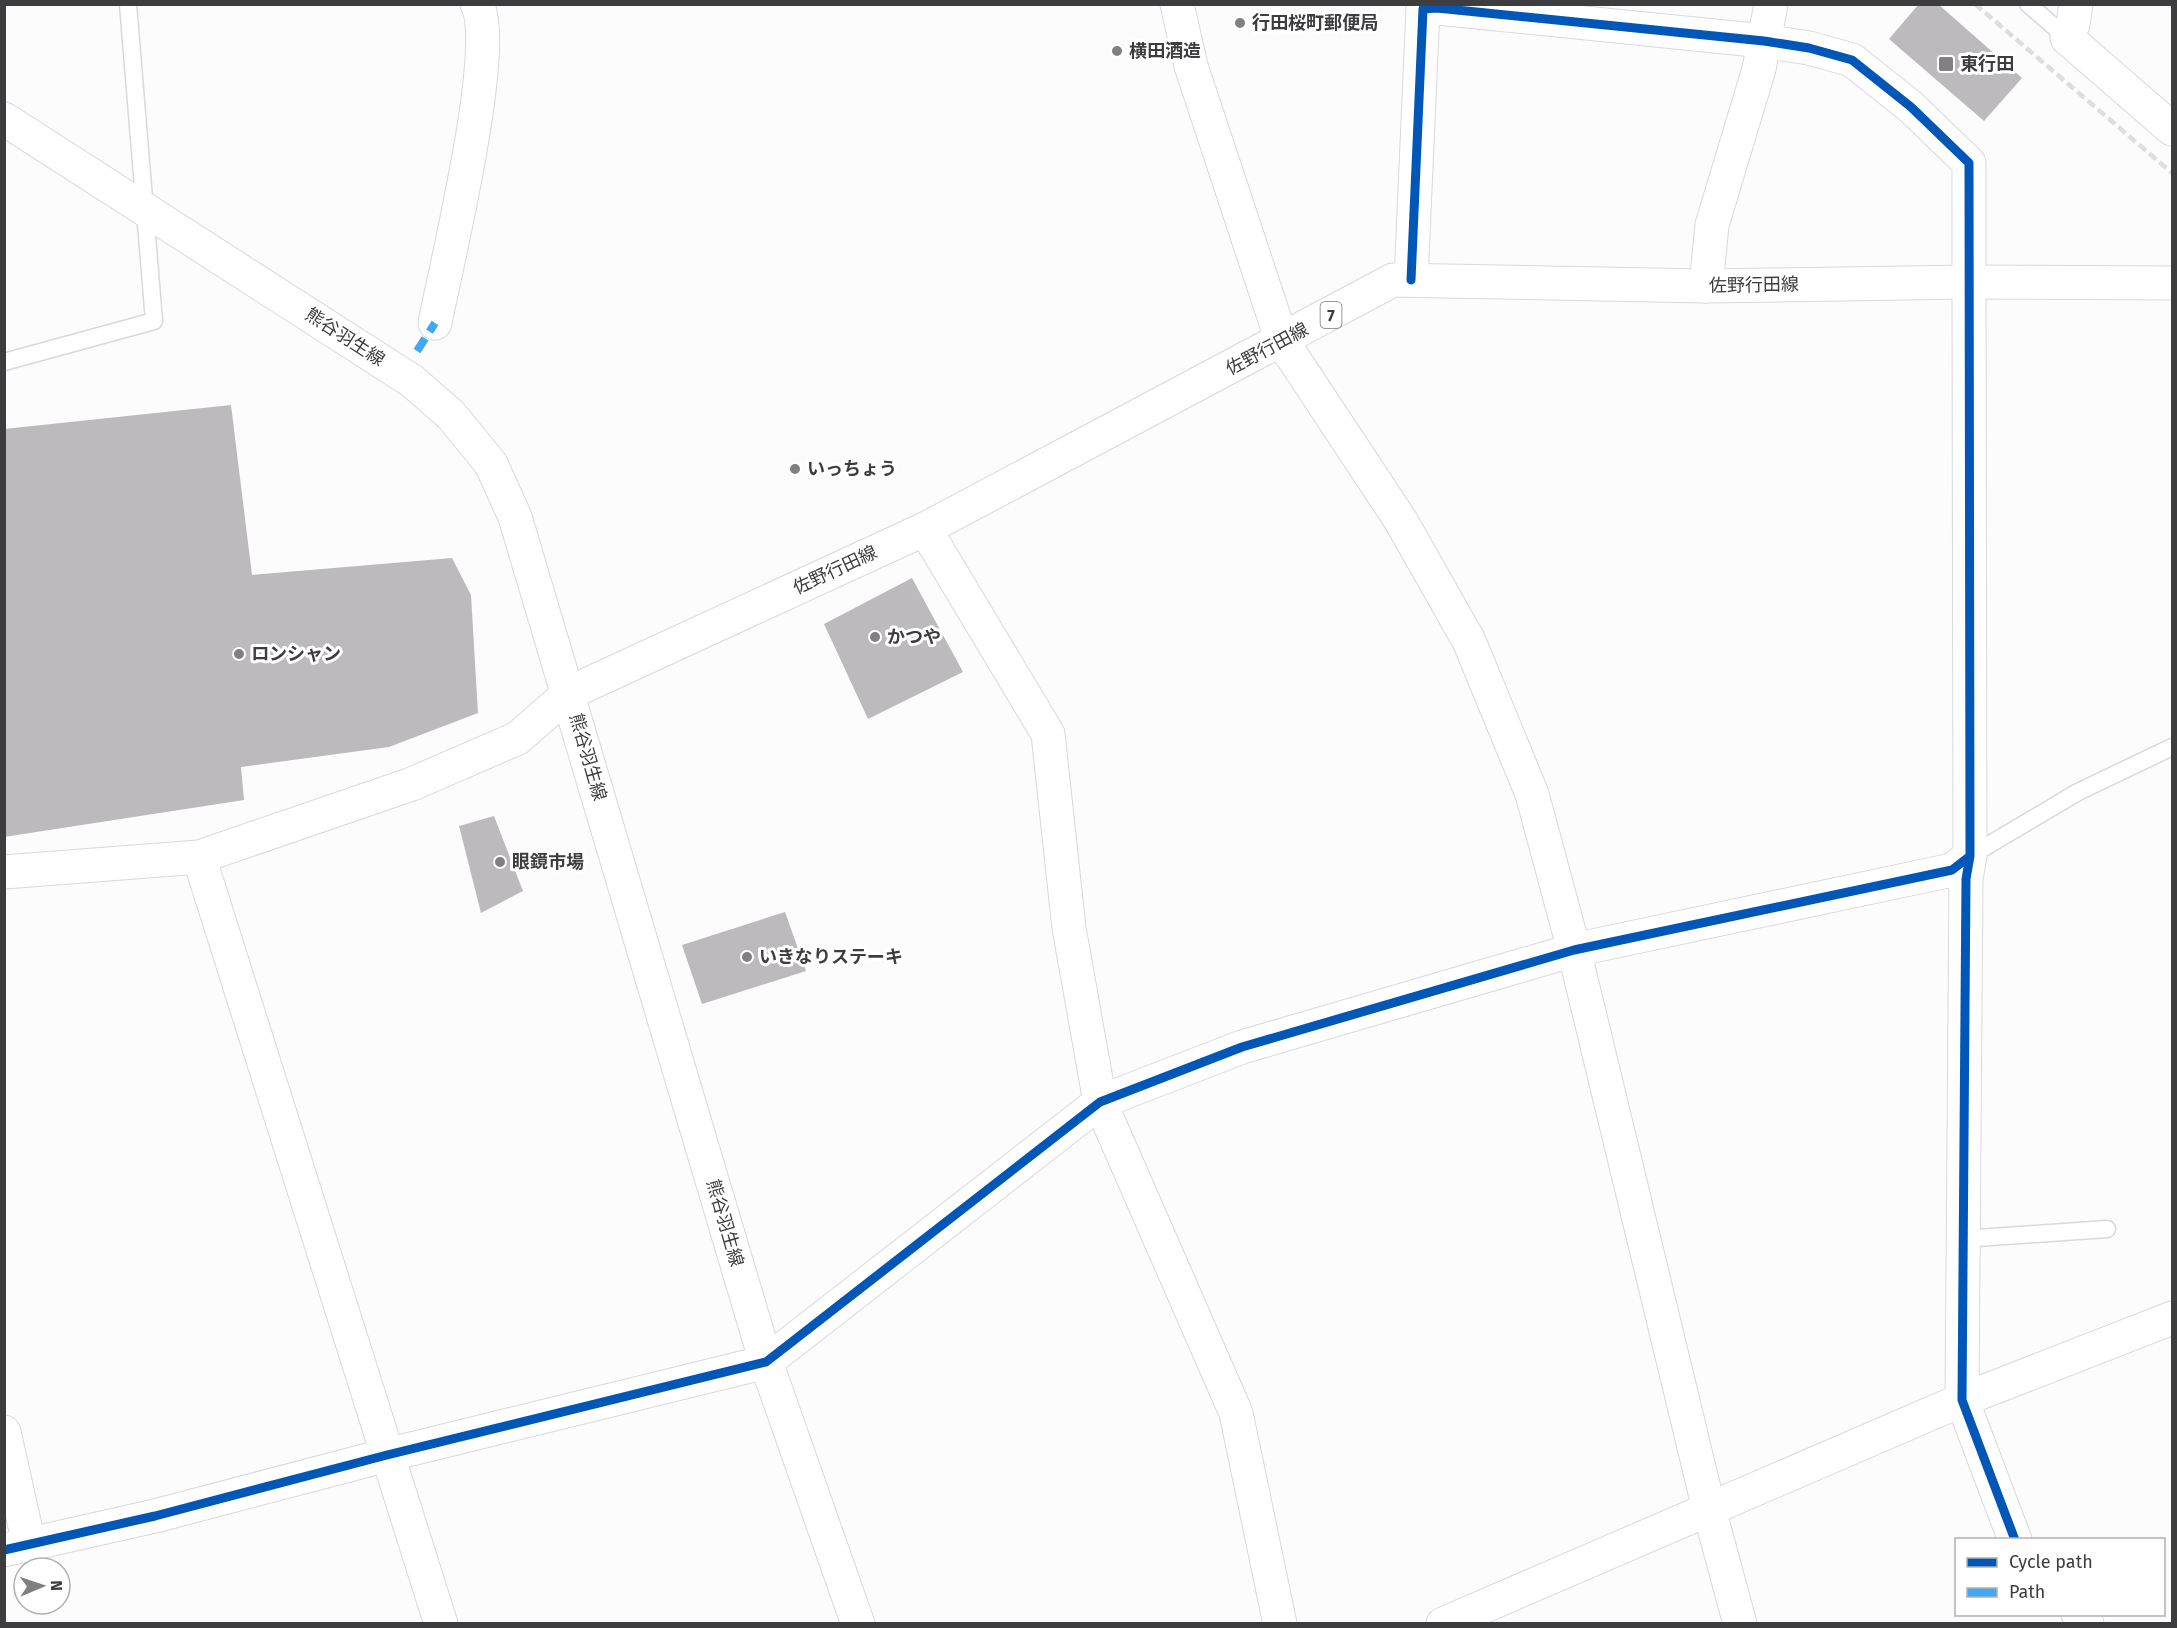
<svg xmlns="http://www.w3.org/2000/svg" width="2177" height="1628" viewBox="0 0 2177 1628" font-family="'Fira Sans','Noto Sans JP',sans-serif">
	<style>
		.building { fill: #bcbabc }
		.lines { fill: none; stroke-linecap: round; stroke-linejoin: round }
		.lane-casing { stroke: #d9d8db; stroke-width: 19 }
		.street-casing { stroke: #d9d8db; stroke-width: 35 }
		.secondary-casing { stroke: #d9d8db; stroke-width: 35 }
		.primary-casing { stroke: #d9d8db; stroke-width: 35 }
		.lane { stroke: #fff; stroke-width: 16 }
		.street { stroke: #fff; stroke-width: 33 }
		.secondary { stroke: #fff; stroke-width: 33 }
		.primary { stroke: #fff; stroke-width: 33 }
		.rail { stroke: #dededf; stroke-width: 4.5; stroke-dasharray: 9 4.5; stroke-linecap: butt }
		.quiet { stroke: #3fa9f5; stroke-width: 8; stroke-dasharray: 15 8; stroke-linecap: butt }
		.cycleway-casing { stroke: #fff; stroke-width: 13 }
		.cycleway { stroke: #0057b8; stroke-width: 9 }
		.poi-dot { fill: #807f82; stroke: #fff; stroke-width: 2 }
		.labels { text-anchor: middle; stroke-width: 6; stroke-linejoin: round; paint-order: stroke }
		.shield { fill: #fff; stroke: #777679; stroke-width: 1.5 }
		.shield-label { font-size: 16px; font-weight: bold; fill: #3d3c3f }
		.poi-label { font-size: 18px; font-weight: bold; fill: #3d3c3f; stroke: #fff; text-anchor: start }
		.street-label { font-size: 18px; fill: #3d3c3f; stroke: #fff }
	</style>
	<rect width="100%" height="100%" fill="#fcfcfd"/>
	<!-- building -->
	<path class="building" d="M1919,4H1938L2022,78L1984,121L1889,39Z
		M231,405L252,575L452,558L471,595L478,713L389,747L241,767L244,800L4,837V429Z
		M912,578L963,672L868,719L824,624Z
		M494,816L523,891L481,913L459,826Z
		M785,912L806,971L702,1004L682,945Z"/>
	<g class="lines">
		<defs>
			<path id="lane" d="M2028,4L2067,38
				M4,362L154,321L128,4
				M1970,856L2078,792L2172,747
				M1963,1239L2107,1229"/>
			<path id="street" d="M1177,4L1191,66L1282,341L1401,521L1469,641L1532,794L1574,950L1709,1509L1740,1624
				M2076,4L2073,24L2067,38L2172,129
				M1411,280L1423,9L1437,8L1764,41
				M1969,282L1970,856L1966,879L1962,1400L2015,1540
				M1706,286L1712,225L1759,69L1771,4
				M435,323C446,266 500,46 477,4
				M925,529L1048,734L1069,928L1100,1102L1236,1413L1280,1624
				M199,857L441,1624
				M4,872L199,857L412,784L518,738L569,693
				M4,1432L29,1544
				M4,1550L155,1516L387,1455L766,1362L1100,1102L1242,1047L1574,950L1952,870L1970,856
				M2078,1614L2087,1624
				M1443,1624L1962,1400L2172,1318"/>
			<path id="secondary" d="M1764,41L1809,48L1852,60L1911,107L1969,163V282
				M4,119L412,381L451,415L491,464L515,517L766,1362L858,1624"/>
			<path id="primary" d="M569,693L925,529L1393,280L1706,286L1969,282L2172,283"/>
		</defs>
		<!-- lane casing -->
		<use href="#lane" class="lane-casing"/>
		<!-- street casing -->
		<use href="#street" class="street-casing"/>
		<!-- secondary casing -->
		<use href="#secondary" class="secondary-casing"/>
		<!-- primary casing -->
		<use href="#primary" class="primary-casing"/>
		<!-- lane -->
		<use href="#lane" class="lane"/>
		<!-- street -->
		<use href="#street" class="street"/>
		<!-- secondary -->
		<use href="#secondary" class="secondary"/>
		<!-- primary -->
		<use href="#primary" class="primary"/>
		<!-- rail -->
		<path class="rail" d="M1975,4L2172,173"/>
		<!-- quiet -->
		<path class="quiet" d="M417,351L435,323"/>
		<defs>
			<path id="cycleway" d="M1411,280L1423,9L1437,8L1764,41L1809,48L1852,60L1911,107L1969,163L1970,856L1966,879L1962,1400L2015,1540
				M4,1550L155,1516L387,1455L766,1362L1100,1102L1242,1047L1574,950L1952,870L1970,856"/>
		</defs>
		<!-- cycleway casing -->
		<use href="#cycleway" class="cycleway-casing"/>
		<!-- cycleway -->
		<use href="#cycleway" class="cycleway"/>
	</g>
	<!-- markers -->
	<g class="poi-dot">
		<circle cx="1240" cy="23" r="6"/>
		<circle cx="1117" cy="51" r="6"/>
		<rect x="1938" y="56" width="16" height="16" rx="3"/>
		<circle cx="795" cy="469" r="6"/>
		<circle cx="875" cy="637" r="6"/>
		<circle cx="239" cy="654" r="6"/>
		<circle cx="500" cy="862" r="6"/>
		<circle cx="747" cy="957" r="6"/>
	</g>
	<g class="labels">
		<!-- shield labels -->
		<rect class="shield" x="1320.5" y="302" width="21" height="26" rx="4.5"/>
		<g class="shield-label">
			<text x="1331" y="321">7</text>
		</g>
		<!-- poi labels -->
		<g class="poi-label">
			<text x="1252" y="29">行田桜町郵便局</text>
			<text x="1129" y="57">横田酒造</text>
			<text x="1960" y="70">東行田</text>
			<text x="807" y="475">いっちょう</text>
			<text x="887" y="643">かつや</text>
			<text x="251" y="660">ロンシャン</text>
			<text x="512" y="868">眼鏡市場</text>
			<text x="759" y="963">いきなりステーキ</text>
		</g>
		<!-- street labels -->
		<g class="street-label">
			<text transform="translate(1754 285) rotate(-1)" y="6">佐野行田線</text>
			<text transform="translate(345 337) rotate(33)" y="6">熊谷羽生線</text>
			<text transform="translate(1267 349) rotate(-28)" y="6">佐野行田線</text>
			<text transform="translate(835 570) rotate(-25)" y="6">佐野行田線</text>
			<text transform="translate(588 757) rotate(74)" y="6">熊谷羽生線</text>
			<text transform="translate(725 1223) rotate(74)" y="6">熊谷羽生線</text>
		</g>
	</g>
	<!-- border -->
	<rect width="2177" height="1628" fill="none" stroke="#3d3c3f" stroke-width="12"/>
	<!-- legend -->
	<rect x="1955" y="1538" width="210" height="78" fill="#ffffff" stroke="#b1b1b2" stroke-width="1.5"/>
	<rect x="1967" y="1558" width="30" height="9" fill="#0057b8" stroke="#b1b1b2" stroke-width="1.5"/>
	<text x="2009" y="1568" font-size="18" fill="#3d3c3f">Cycle path</text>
	<rect x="1967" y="1588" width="30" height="9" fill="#3fa9f5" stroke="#b1b1b2" stroke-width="1.5"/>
	<text x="2009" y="1598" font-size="18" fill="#3d3c3f">Path</text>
	<!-- north arrow -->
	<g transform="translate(42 1586) rotate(88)"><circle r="28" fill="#ffffff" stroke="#b1b1b2" stroke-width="1.5"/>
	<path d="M0-4.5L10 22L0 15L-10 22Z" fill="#807f82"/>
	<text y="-9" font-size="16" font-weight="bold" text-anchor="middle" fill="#3d3c3f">N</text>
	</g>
</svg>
